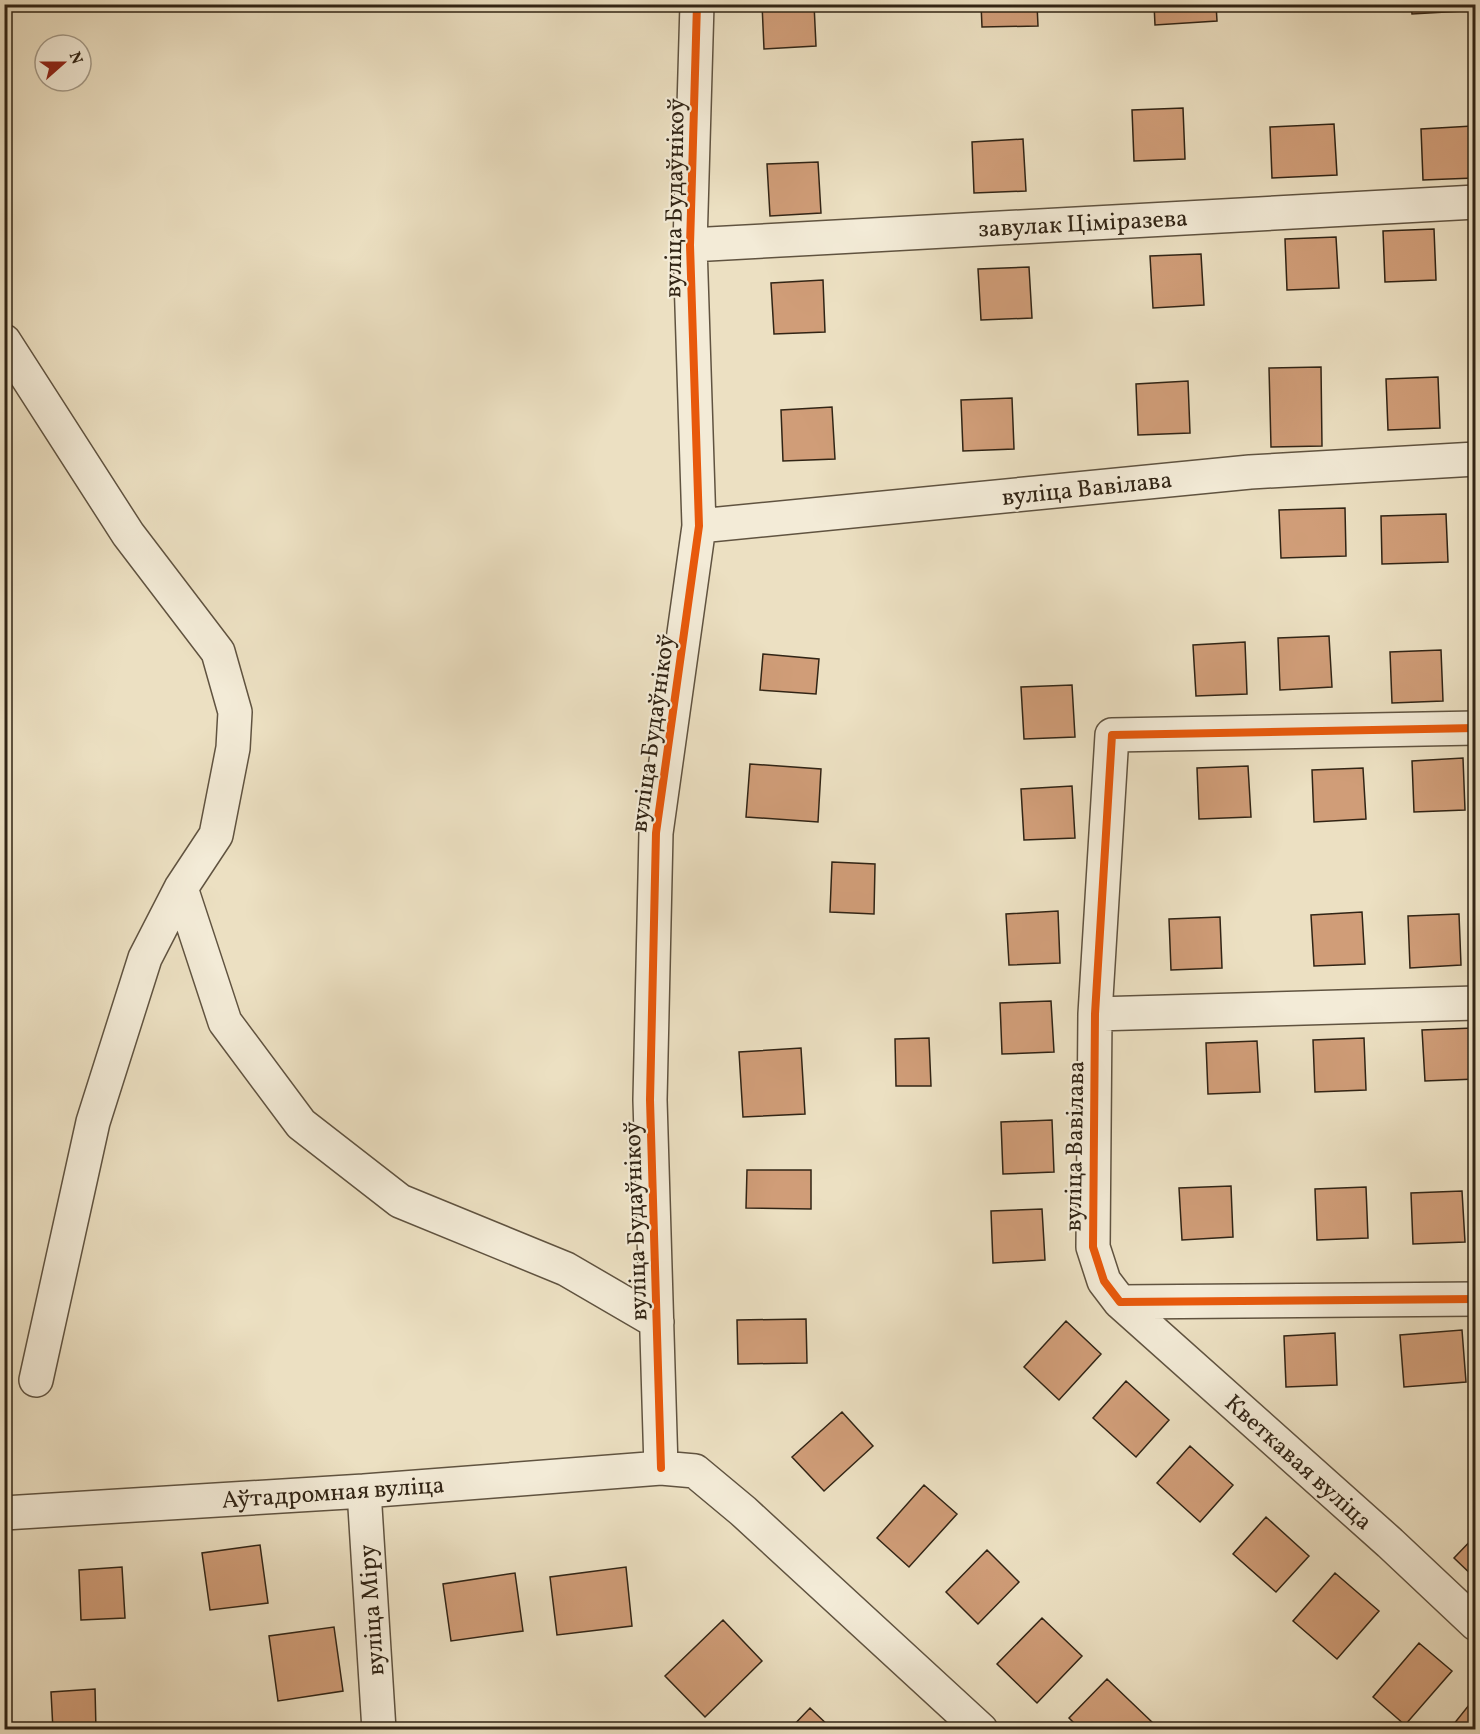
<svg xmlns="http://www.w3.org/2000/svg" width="1480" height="1734" viewBox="0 0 1480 1734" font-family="Vollkorn,serif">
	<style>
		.building { fill: #d09d78; stroke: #312415; stroke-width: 1.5 }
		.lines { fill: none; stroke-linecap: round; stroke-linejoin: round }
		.minor-casing { stroke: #605340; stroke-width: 36 }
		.minor { stroke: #f3ebd7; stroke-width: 33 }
		.cycleway-casing { stroke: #f3ebd7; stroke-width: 11 }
		.cycleway { stroke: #e8590c; stroke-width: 8 }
		.labels { text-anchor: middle; stroke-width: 4.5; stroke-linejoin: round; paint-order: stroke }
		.street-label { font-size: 24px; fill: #312415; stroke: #f3ebd7 }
	</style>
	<rect width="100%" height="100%" fill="#ece0c2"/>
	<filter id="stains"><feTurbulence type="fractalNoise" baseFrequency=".00333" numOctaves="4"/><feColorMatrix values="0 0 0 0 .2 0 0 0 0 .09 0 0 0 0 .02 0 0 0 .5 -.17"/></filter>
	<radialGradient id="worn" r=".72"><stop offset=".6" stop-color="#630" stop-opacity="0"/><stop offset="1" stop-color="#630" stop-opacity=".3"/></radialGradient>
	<!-- building -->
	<path class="building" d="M762,4H814L816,46L764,49Z
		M981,4H1037L1038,26L982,27Z
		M1154,4H1216L1217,21L1155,25Z
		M1288,4H1340V6L1288,8Z
		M1411,4H1463V11L1412,14Z
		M1183,108L1185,159L1134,161L1132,110Z
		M1334,124L1337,175L1272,178L1270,127Z
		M1472,126L1474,178L1423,180L1421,129Z
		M1023,139L1026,191L974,193L972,142Z
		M818,162L821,213L770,216L767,164Z
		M1434,229L1436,280L1385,282L1383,231Z
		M1336,237L1339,288L1287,290L1285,239Z
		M1201,254L1204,305L1153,308L1150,256Z
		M1029,267L1032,318L981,320L978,269Z
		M823,280L825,332L774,334L771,283Z
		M1321,367L1322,446L1271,447L1269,368Z
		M1438,377L1440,428L1388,430L1386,379Z
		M1188,381L1190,433L1138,435L1136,384Z
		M1012,398L1014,449L963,451L961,400Z
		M832,407L835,459L783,461L781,410Z
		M1345,508L1346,556L1281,558L1279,510Z
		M1446,514L1448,562L1382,564L1381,516Z
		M1329,636L1332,687L1280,690L1278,638Z
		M1245,642L1247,694L1196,696L1193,645Z
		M1441,650L1443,701L1392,703L1390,652Z
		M763,654L819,659L816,694L760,690Z
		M1072,685L1075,737L1024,739L1021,687Z
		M1463,758L1465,810L1414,812L1412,761Z
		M750,764L821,769L818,822L746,817Z
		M1248,766L1251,817L1199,819L1197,768Z
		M1363,768L1366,819L1314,822L1312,770Z
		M1072,786L1075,838L1024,840L1021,789Z
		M832,862L875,864L874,914L830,912Z
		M1058,911L1060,963L1009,965L1006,914Z
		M1362,912L1365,964L1314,966L1311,915Z
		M1459,914L1461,965L1410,968L1408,916Z
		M1220,917L1222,968L1171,970L1169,919Z
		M1051,1001L1054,1052L1002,1054L1000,1003Z
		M1473,1028L1476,1079L1425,1081L1422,1030Z
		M929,1038L931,1086H896L895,1039Z
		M1364,1038L1366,1090L1315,1092L1313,1040Z
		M1257,1041L1260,1092L1208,1094L1206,1043Z
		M801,1048L805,1114L743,1117L739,1052Z
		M1052,1120L1054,1172L1003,1174L1001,1122Z
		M747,1170H811V1209L746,1208Z
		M1231,1186L1233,1237L1182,1240L1179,1188Z
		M1366,1187L1368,1238L1317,1240L1315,1189Z
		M1462,1191L1465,1242L1413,1244L1411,1193Z
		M1042,1209L1045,1260L993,1263L991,1211Z
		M806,1319L807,1363L738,1364L737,1320Z
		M1066,1321L1101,1354L1059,1400L1024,1367Z
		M1462,1330L1466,1382L1404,1387L1400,1335Z
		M1335,1333L1337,1385L1286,1387L1284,1336Z
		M1126,1381L1169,1420L1136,1457L1093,1418Z
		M842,1412L873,1446L824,1491L792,1457Z
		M1190,1446L1233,1485L1200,1522L1157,1483Z
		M924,1485L957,1514L909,1567L877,1538Z
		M1266,1517L1309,1556L1276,1592L1233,1554Z
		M1476,1535V1579L1454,1558Z
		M260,1545L268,1603L210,1610L202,1553Z
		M987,1550L1019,1582L978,1624L946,1592Z
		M122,1567L125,1618L81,1620L79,1570Z
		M626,1567L632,1626L557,1635L550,1577Z
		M515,1573L523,1631L451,1641L443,1584Z
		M1335,1573L1379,1611L1337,1659L1293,1621Z
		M1042,1618L1082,1656L1037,1703L997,1664Z
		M723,1620L762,1661L705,1717L665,1676Z
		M334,1627L343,1691L278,1701L269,1636Z
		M1419,1643L1452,1671L1405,1725L1373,1697Z
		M1107,1679L1153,1723L1147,1730H1081L1069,1718Z
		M95,1689L96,1730H53L51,1692Z
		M1473,1700L1476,1703V1730H1449Z
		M810,1708L833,1730H789Z"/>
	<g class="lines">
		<defs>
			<path id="minor" d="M690,245L1476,202
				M4,341L128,534L218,652L235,712L233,748L216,835L181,888L145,958L93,1122L36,1380
				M699,526L1250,472L1476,459
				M1476,728L1112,735L1095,1014L1093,1247L1104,1281L1120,1302L1476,1299
				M181,888L225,1022L301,1124L400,1201L566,1269L657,1322
				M1095,1014L1476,1003
				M1120,1302L1390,1543L1476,1624
				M661,1468L650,1100L656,833L699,526L690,245L697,4
				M364,1491L379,1730
				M4,1513L364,1491L661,1468L695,1471L743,1511L981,1730"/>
		</defs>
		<!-- minor casing -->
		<use href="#minor" class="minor-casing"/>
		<!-- minor -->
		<use href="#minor" class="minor"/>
		<defs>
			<path id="cycleway" d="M1476,728L1112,735L1095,1014L1093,1247L1104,1281L1120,1302L1476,1299
				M661,1468L650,1100L656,833L699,526L690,245L697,4"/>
		</defs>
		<!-- cycleway casing -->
		<use href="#cycleway" class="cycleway-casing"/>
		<!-- cycleway -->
		<use href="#cycleway" class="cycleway"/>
	</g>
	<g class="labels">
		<!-- street labels -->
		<g class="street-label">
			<text transform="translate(674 198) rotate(-89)" y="8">вуліца Будаўнікоў</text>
			<text transform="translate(1083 223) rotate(-3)" y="8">завулак Ціміразева</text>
			<text transform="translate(1087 488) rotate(-6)" y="8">вуліца Вавілава</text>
			<text transform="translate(652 733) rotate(-82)" y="8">вуліца Будаўнікоў</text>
			<text transform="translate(1074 1146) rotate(-89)" y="8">вуліца Вавілава</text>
			<text transform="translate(635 1221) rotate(-92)" y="8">вуліца Будаўнікоў</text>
			<text transform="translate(1299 1462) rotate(42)" y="8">Кветкавая вуліца</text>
			<text transform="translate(333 1492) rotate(-4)" y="8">Аўтадромная вуліца</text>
			<text transform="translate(371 1610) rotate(-94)" y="8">вуліца Міру</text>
		</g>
	</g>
	<!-- margin -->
	<rect width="1480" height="1734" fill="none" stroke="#ece0c2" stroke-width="24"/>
	<rect x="6" y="6" width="1468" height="1722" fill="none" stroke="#312415" stroke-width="3"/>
	<rect x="12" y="12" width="1456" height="1710" fill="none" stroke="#312415" stroke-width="1.5"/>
	<!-- north arrow -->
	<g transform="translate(63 63) rotate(69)"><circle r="28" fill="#f3ebd7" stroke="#a59b89" stroke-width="1.5"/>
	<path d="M0-4.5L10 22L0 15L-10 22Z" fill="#8f2418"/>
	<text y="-9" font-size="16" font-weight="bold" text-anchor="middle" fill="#312415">N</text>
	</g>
	<rect width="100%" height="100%" filter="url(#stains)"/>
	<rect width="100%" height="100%" fill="url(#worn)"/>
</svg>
